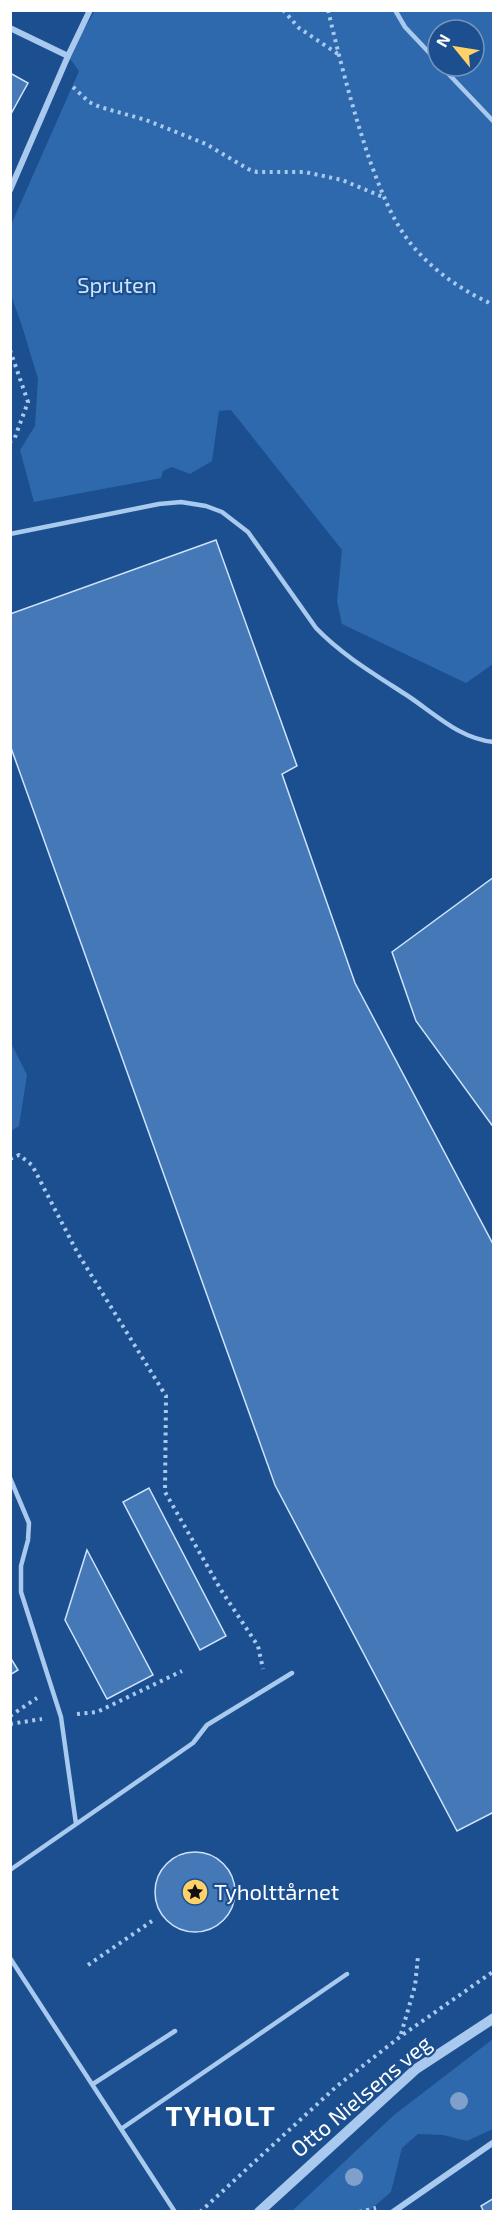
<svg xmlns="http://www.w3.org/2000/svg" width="504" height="2222" viewBox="0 0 504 2222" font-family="'Exo 2',sans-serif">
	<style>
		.green { fill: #2e69ad; fill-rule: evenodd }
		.building { fill: #4478b7; stroke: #cfe3fa; stroke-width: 1.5 }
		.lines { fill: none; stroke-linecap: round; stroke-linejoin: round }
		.path { stroke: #a9c9ee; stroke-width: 4; stroke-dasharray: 3 4.5; stroke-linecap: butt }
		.service { stroke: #a9c9ee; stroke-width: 4.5 }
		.minor { stroke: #a9c9ee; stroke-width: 6 }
		.tertiary { stroke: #a9c9ee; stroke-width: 10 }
		.tree { fill: #7ea0ca }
		.labels { text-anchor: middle; stroke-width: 4.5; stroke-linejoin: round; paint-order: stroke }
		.park-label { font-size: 22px; fill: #cfe3fa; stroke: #1b4f8f }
		.poi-label { font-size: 22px; fill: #fff; stroke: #1b4f8f; text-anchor: start }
		.street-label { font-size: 22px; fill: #fff; stroke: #1b4f8f }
		.district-label { font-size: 28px; font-weight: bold; letter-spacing: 1.5px; fill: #fff; stroke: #1b4f8f }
	</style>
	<rect width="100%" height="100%" fill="#1b4f8f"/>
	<!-- green -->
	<path class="green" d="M95,11H493V664L466,683L342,624L337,601L342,550L231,410L219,411L212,461L190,474L172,467L163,471L161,478L34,502L20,450L35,426L38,379L22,326L11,295V225L79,71L68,56ZM438,30H474V66H438Z
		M11,1043L27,1075L19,1126L11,1131Z
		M493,2039V2129L467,2141L443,2135L418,2134L402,2148L391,2192L369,2211H292L394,2115Z"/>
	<!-- building -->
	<path class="building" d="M10,73L28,83L12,112L10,111Z
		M216,540L297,766L282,774L355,983L494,1246V1812L457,1831L275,1485L10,745V614Z
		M494,877V1128L416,1021L392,952Z
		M149,1488L226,1636L200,1650L123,1502Z
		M87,1550L153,1675L107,1699L65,1620Z
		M10,1657L18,1670L10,1675Z
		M155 1892a40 40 0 1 1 80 0a40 40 0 1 1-80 0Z
		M494,2198V2212H484L481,2206Z"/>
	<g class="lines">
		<!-- path -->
		<path class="path" d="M283,10L299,28L338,54
			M328,10C340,61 353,111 370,161C382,193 394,227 419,253C439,275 467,293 494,305
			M73,87L89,102L100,107L146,120L206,144L248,169L257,172H305L342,180L383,197
			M10,350L28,402L14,440L10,441
			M10,1159L19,1155L32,1165L77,1252L166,1396L165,1492L221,1590L258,1646L263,1669
			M77,1714L97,1712L182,1671
			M10,1716L37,1698
			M10,1724L42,1719
			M88,1965L152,1921
			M401,2034L415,1986L418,1956
			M200,2212L337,2086L401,2036L494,1971
			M359,2212L376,2208"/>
		<!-- service -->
		<path class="service" d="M395,10L405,27L438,62
			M441,66L494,122
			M10,534L159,504L181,502L206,506L222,512L248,532L316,628C342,655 374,674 405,694C433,712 459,739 494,742
			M10,1478L29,1523L28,1540L21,1566V1592L61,1717L76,1824
			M10,1870L193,1743L207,1725L292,1673
			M10,1958L175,2212
			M93,2084L175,2031
			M121,2129L347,1974"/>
		<!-- minor -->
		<path class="minor" d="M10,28L68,56
			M10,190L68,56L90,10
			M393,2212L494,2142"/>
		<!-- tertiary -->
		<path class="tertiary" d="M259,2212L416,2069L494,2018"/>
	</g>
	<!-- trees -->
	<g class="tree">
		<circle cx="459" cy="2101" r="9"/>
		<circle cx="354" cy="2177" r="9"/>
	</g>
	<!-- icons -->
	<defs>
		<symbol id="sight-disc" viewBox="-11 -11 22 22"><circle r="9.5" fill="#ffd166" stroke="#1b4f8f"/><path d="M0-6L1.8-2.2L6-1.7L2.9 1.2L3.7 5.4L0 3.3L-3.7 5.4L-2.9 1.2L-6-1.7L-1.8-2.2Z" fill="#111"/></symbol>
	</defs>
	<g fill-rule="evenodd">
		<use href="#sight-disc" x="180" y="1877" width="30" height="30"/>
	</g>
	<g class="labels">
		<!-- park labels -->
		<g class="park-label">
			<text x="117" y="293">Spruten</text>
		</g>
		<!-- poi labels -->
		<g class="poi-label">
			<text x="214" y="1900">Tyholttårnet</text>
		</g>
		<!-- street labels -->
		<g class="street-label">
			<text transform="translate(361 2096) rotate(-40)" y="8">Otto Nielsens veg</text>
		</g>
		<!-- district labels -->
		<g class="district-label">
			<text x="221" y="2126">TYHOLT</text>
		</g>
	</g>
	<!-- border -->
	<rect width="504" height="2222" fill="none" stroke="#ffffff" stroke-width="24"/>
	<!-- north arrow -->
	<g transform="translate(456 48) rotate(300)"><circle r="28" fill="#1b4f8f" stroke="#7695bc" stroke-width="1.5"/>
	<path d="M0-4.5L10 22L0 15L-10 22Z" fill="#ffd166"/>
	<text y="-9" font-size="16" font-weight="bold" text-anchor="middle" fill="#ffffff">N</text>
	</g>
</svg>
